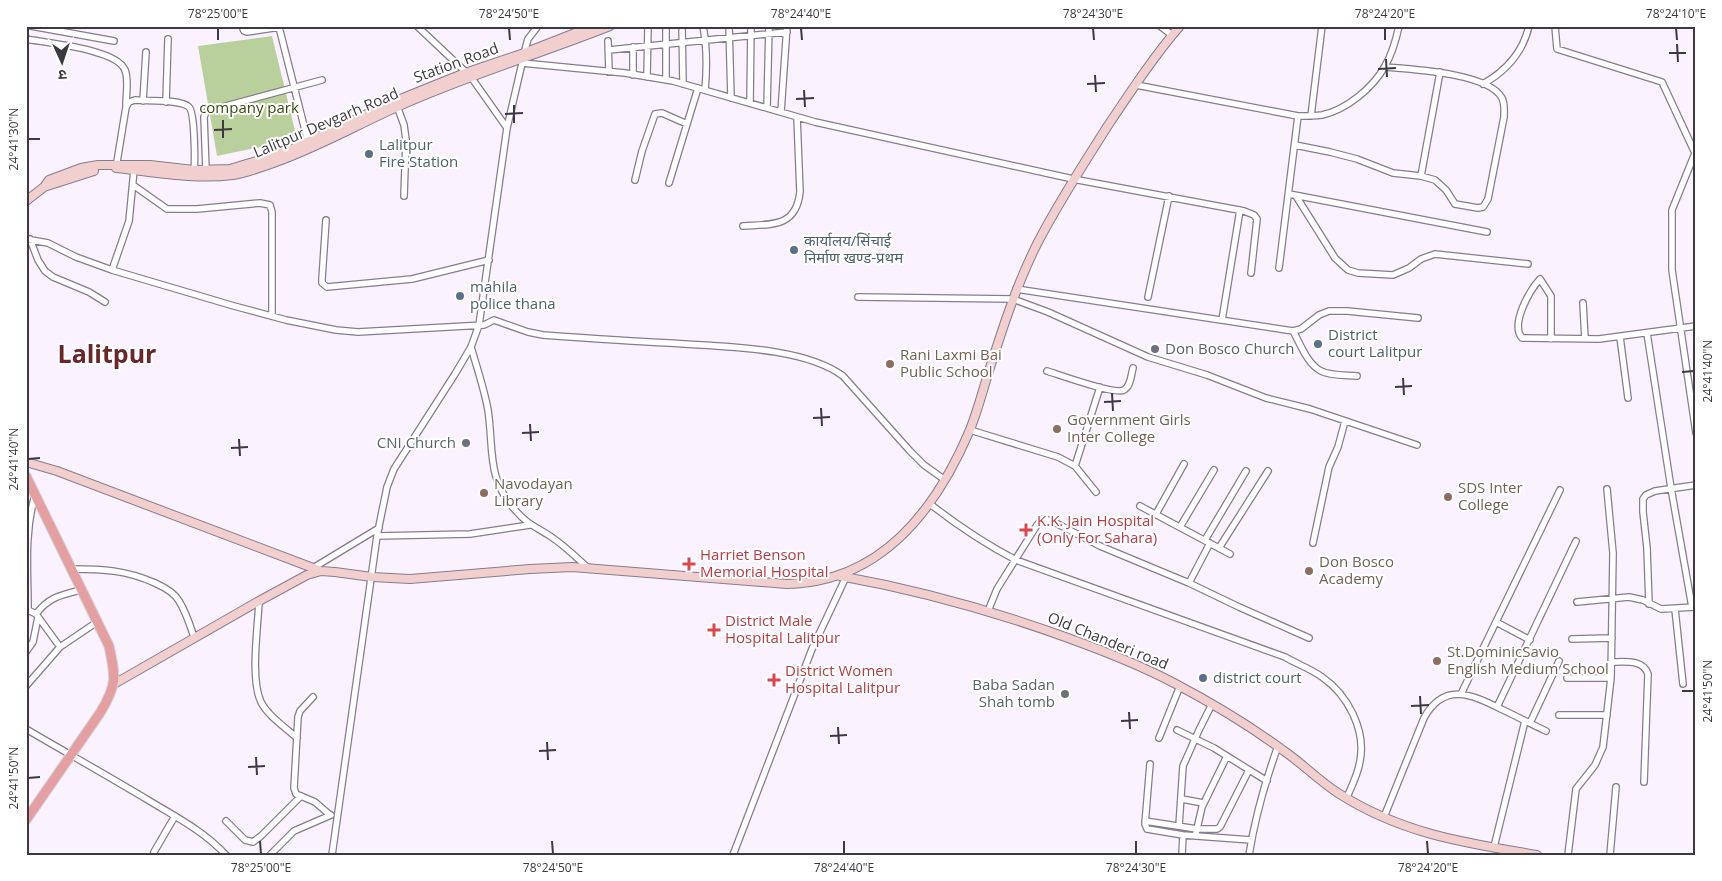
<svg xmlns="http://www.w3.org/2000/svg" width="1722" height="881" viewBox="0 0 1722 881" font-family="'Open Sans','Noto Sans Devanagari',sans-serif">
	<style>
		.green { fill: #b9d09d }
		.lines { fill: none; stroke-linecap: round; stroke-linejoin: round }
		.street-casing { stroke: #867c8c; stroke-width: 8 }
		.secondary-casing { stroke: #867c8c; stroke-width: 10 }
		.primary-casing { stroke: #d4d3d5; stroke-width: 11 }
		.street { stroke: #fff; stroke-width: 5.5 }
		.secondary { stroke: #f2cfcf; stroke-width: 8 }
		.primary { stroke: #e59fa0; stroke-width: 9 }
		.ticks { fill: none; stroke: #3d3940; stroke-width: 2 }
		.service-dot { fill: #5c6f8a; stroke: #fff; stroke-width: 2 }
		.worship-dot { fill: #6b7280; stroke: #fff; stroke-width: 2 }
		.education-dot { fill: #8d6e63; stroke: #fff; stroke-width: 2 }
		.health-dot { fill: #e0444e; stroke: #fff; stroke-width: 2 }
		.labels { text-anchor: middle; stroke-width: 4; stroke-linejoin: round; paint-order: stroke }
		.street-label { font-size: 15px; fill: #3d3940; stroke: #fff }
		.park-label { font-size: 15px; fill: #354b0d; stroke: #fff }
		.service-label { font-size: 15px; fill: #4e5e75; stroke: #fff; text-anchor: start }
		.worship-label { font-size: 15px; fill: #5b616d; stroke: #fff; text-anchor: end }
		.education-label { font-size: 15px; fill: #785e54; stroke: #fff; text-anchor: start }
		.health-label { font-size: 15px; fill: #be3a42; stroke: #fff; text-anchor: start }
		.town-label { font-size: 25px; font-weight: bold; fill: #6c262a; stroke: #fff }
		.neatline { fill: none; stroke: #3d3940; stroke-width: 2 }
		.ticks-label { font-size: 12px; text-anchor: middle; fill: #3d3940 }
	</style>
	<rect width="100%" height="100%" fill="#faf3ff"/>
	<!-- green -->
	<path class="green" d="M272,36L297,139L217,156L198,46Z"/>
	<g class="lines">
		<defs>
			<path id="street" d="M31,26L114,41
				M242,26L244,31L247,32L280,27
				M417,26L471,77L507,128
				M682,26L683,84
				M703,26C707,47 707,69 705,90
				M729,26L731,98
				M1160,26L1172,35
				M1555,26L1557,49L1662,82L1695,153L1672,210V270L1696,433
				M279,27L308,142
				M26,39C47,43 117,49 125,70C129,80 126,94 126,105
				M608,41L609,72
				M633,47V75
				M609,50L787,32
				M522,63L625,73L673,81L815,122L1073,179L1244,211L1254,215L1257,219L1251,273
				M647,77L648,27
				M666,80V26
				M1483,84C1506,71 1523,52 1529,26
				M1136,85L1298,116C1306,116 1314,116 1322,115C1346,110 1373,88 1385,66C1392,54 1396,40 1399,26
				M143,101L146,52
				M166,102L168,39
				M750,103L751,26
				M397,106L404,125L406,140L404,196
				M767,108L769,26
				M781,112L787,26
				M1311,116L1322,26
				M1295,145L1330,152L1357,159L1393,173L1421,176L1435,180L1446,190L1455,204L1478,208L1483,207L1488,199L1504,117C1504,110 1505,104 1502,98C1489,73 1410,69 1385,67
				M116,168L126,107L129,102L135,100C147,101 181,99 189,107C195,113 195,162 194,172
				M206,170L204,117L206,112L211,110L322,80
				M1421,176L1440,72
				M635,180L642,151L655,114L662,113L687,124
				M669,183L698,88
				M133,185L167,209H197L260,203L270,205L272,212V316
				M1289,194L1487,232
				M1296,196L1335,258L1348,270L1358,273L1393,275L1409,268L1421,259L1435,254L1528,264
				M326,220L322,279V283L327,287L412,279L489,260
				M743,226C771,224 796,228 800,192L797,117
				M26,239L48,243L76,257L112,270L234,306L286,320L336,330L358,332L484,325L494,320L528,332L543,335C585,338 627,341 669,343C719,347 803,346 843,376L910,451L924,465L945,480
				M30,239L38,260L45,271L53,277L89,292L105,302
				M1279,268L1298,116
				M112,270L129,221L134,170
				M1016,289L1293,331L1301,329L1319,315L1329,311H1347L1418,318
				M858,297L1013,299L1048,312L1148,357L1207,375L1266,398L1310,409L1417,445
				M1148,297L1169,196
				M1583,303L1585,339
				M1222,320L1240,210
				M1293,331C1300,343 1307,364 1321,371C1330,376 1346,375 1357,376
				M1647,333L1671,488L1692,607
				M1620,337L1628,398
				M1551,339V296L1540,279C1530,290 1510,324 1522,338L1599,339L1696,326
				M471,347C477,368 484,388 488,410C494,450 486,478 516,511C527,524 536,527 550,536C564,545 576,557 588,568
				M1047,371C1060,375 1115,395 1124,390C1131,386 1131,375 1133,368
				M970,430L1058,457L1075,466L1096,492
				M1075,466L1100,387
				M930,504C957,525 985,544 1016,560L1285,657C1297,664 1311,669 1322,677C1348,695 1366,730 1360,761C1358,774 1352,786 1347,797
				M1140,506L1230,554
				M1156,514L1184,464
				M1180,527L1214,470
				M377,536L470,534L530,525
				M1205,540L1246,471
				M1313,543L1329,467L1338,447L1345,421
				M1219,548L1268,471
				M313,568L379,528
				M72,569C103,569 126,570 155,583C164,587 174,592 179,601C186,612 190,625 194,637
				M1189,583L1210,543
				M259,601C258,627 250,679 261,702C268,716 285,727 297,738
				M1577,602L1629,597L1643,600L1661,609L1694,607
				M1649,604L1647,548L1643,512V499L1646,495L1655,491L1696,485
				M26,609L36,614L60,647
				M1675,609L1683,684
				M28,610C28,571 24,533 35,495
				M988,611L997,589L1037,525L1043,519L1052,521L1100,546L1189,583L1239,607L1309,638
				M36,614C49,597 61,595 81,590
				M1496,622L1530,640
				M1572,639L1612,638
				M26,652L33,642L38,617
				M1611,662C1624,662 1643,659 1648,674L1644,782
				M1567,678H1611
				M26,686L60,647L97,622
				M1461,694L1560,490
				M313,697L300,711L298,717L294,788L296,794L315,802L330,815
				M1497,707L1576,541
				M1559,715H1607
				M1530,723L1559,661
				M26,729C67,753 108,776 148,800C176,817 204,831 226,855
				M1177,730L1214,748L1267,781
				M1159,738L1180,686
				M1150,764L1145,824L1147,829L1183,835L1251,840
				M1182,799L1203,803
				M1384,817L1424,718C1444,682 1471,694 1501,709C1516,716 1531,724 1546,731
				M226,821L245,840L253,842L261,836L301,796
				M1145,821L1197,829H1217L1220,827L1249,770
				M1179,826L1183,766L1199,730L1212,704
				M1196,833L1202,807L1227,756
				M1494,847L1525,721
				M154,852L175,816
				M270,855L294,831L331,815
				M332,855L377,536L387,487L394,469L455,374L471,347L479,325L507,128L526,46L528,39L538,26
				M733,855L812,649L846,577
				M1182,855L1183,835
				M1249,855C1255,818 1265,782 1278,746
				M1568,855L1576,789L1595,765L1603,747L1611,678L1613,553L1607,489
				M1610,855L1616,787"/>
			<path id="secondary" d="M116,168C155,172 194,180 233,175C247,173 262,167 276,162C318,147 357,125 397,107C466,76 539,54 610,26
				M44,187L94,171
				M26,201L44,187L49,180L81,168L98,165H150L194,170L230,169L243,165L283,153L388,104L465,73L524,53L593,26
				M26,462L57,471L321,571
				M840,576C918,590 994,611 1068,638C1104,651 1140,665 1174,683C1212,703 1249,725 1284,751C1303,764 1319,781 1338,793C1402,834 1465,843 1537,855
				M114,684L259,601L307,575L321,571L335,572L372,577L410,579L530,569L572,567L787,584C881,582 935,511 969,432C977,413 982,393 988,374C1002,330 1016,286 1037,244C1058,203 1083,165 1107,127C1129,94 1154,56 1180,26"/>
			<path id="primary" d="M26,476L109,646C116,678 117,685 100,713L26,820"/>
		</defs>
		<!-- street casing -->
		<use href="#street" class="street-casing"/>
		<!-- secondary casing -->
		<use href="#secondary" class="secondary-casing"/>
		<!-- primary casing -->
		<use href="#primary" class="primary-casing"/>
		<!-- street -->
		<use href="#street" class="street"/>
		<!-- secondary -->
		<use href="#secondary" class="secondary"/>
		<!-- primary -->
		<use href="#primary" class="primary"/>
	</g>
	<!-- ticks -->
	<path class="ticks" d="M218,28V40M509,28L510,40M801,28L802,40M1093,28L1094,40M1385,28V40M1676,28L1677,40M1677,44L1678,62M1669,53H1686M1386,59L1387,77M1378,69L1396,68M1095,75L1096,92M1087,84L1105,83M804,90L805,107M796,99L814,98M514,105V123M505,114L523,113M223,120V138M214,130L232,129M28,139H40M1682,372L1694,371M1403,378L1404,395M1395,387L1412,386M1112,393L1113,411M1104,402L1121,401M821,408L822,426M813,418L830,417M530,424L531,441M522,433L539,432M239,439L240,456M231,448L248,447M28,459L40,458M1682,691H1694M1420,696L1421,714M1411,706L1429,705M1129,712L1130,729M1121,721L1138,720M838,727L839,744M830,736L847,735M547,742L548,760M539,751L556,750M256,757L257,775M248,767L265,766M28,778L40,777M260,841L261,854M552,841L553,854M844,841V854M1136,841V854M1427,841L1428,854"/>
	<!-- markers -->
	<g class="service-dot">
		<circle cx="369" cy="154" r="5"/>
		<circle cx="794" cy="250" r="5"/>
		<circle cx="460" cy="296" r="5"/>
		<circle cx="1318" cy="344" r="5"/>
		<circle cx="1203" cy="678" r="5"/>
	</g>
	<g class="worship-dot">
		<circle cx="1155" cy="349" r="5"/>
		<circle cx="466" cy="443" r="5"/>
		<circle cx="1065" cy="694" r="5"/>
	</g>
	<g class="education-dot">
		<circle cx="890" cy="364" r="5"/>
		<circle cx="1057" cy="429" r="5"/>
		<circle cx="484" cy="493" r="5"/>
		<circle cx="1448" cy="497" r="5"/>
		<circle cx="1309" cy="571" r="5"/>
		<circle cx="1437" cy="661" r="5"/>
	</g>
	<g class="health-dot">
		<path d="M1023.5 522.5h5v5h5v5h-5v5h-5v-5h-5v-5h5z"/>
		<path d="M686.5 556.5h5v5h5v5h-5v5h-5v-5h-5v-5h5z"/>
		<path d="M711.5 622.5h5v5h5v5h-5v5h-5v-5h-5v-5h5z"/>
		<path d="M771.5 672.5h5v5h5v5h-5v5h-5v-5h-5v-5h5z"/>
	</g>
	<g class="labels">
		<!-- street labels -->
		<g class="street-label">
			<text transform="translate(456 63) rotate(-20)" y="5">Station Road</text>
			<text transform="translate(326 123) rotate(-23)" y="5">Lalitpur Devgarh Road</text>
			<text transform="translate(1108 641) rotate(22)" y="5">Old Chanderi road</text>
		</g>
		<!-- park labels -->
		<g class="park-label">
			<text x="249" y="113">company park</text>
		</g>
		<!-- service labels -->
		<g class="service-label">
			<text x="379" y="150">Lalitpur<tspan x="379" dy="17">Fire Station</tspan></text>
			<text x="804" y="246">कार्यालय/सिंचाई<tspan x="804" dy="17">निर्माण खण्ड-प्रथम</tspan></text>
			<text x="470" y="292">mahila<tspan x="470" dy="17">police thana</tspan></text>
			<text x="1328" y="340">District<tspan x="1328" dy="17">court Lalitpur</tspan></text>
			<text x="1213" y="683">district court</text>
		</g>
		<!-- worship labels -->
		<g class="worship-label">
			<text x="1165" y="354" text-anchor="start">Don Bosco Church</text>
			<text x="456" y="448">CNI Church</text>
			<text x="1055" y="690">Baba Sadan<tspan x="1055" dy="17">Shah tomb</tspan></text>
		</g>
		<!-- education labels -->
		<g class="education-label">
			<text x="900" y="360">Rani Laxmi Bai<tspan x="900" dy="17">Public School</tspan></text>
			<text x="1067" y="425">Government Girls<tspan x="1067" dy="17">Inter College</tspan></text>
			<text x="494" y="489">Navodayan<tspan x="494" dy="17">Library</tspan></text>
			<text x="1458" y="493">SDS Inter<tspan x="1458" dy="17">College</tspan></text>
			<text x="1319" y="567">Don Bosco<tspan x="1319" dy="17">Academy</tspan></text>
			<text x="1447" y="657">St.DominicSavio<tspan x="1447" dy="17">English Medium School</tspan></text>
		</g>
		<!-- health labels -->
		<g class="health-label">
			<text x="1037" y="526">K.K. Jain Hospital<tspan x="1037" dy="17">(Only For Sahara)</tspan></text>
			<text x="700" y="560">Harriet Benson<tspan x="700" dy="17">Memorial Hospital</tspan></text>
			<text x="725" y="626">District Male<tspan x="725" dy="17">Hospital Lalitpur</tspan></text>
			<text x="785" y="676">District Women<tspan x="785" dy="17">Hospital Lalitpur</tspan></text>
		</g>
		<!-- town labels -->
		<g class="town-label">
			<text x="107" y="363">Lalitpur</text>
		</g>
	</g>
	<!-- border -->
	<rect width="1722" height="881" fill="none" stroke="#ffffff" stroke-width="55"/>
	<!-- north arrow -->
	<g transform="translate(62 62) rotate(177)" stroke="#ffffff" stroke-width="4" paint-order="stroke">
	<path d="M0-4L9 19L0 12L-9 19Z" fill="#3d3940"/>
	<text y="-8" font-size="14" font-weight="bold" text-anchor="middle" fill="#3d3940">उ</text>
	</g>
	<rect x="28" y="28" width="1666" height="826" class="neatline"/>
	<g class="ticks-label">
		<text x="218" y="18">78°25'00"E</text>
		<text x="509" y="18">78°24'50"E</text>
		<text x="801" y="18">78°24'40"E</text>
		<text x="1093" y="18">78°24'30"E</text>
		<text x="1385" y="18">78°24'20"E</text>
		<text x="1676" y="18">78°24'10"E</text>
		<text transform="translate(14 139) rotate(-90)" y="4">24°41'30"N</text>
		<text transform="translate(1708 371) rotate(-90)" y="4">24°41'40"N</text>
		<text transform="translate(14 459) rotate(-90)" y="4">24°41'40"N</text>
		<text transform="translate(1708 691) rotate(-90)" y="4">24°41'50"N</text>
		<text transform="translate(14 778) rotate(-90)" y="4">24°41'50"N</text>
		<text x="261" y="872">78°25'00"E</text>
		<text x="553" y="872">78°24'50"E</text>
		<text x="844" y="872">78°24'40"E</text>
		<text x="1136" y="872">78°24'30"E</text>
		<text x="1428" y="872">78°24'20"E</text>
	</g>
</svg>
